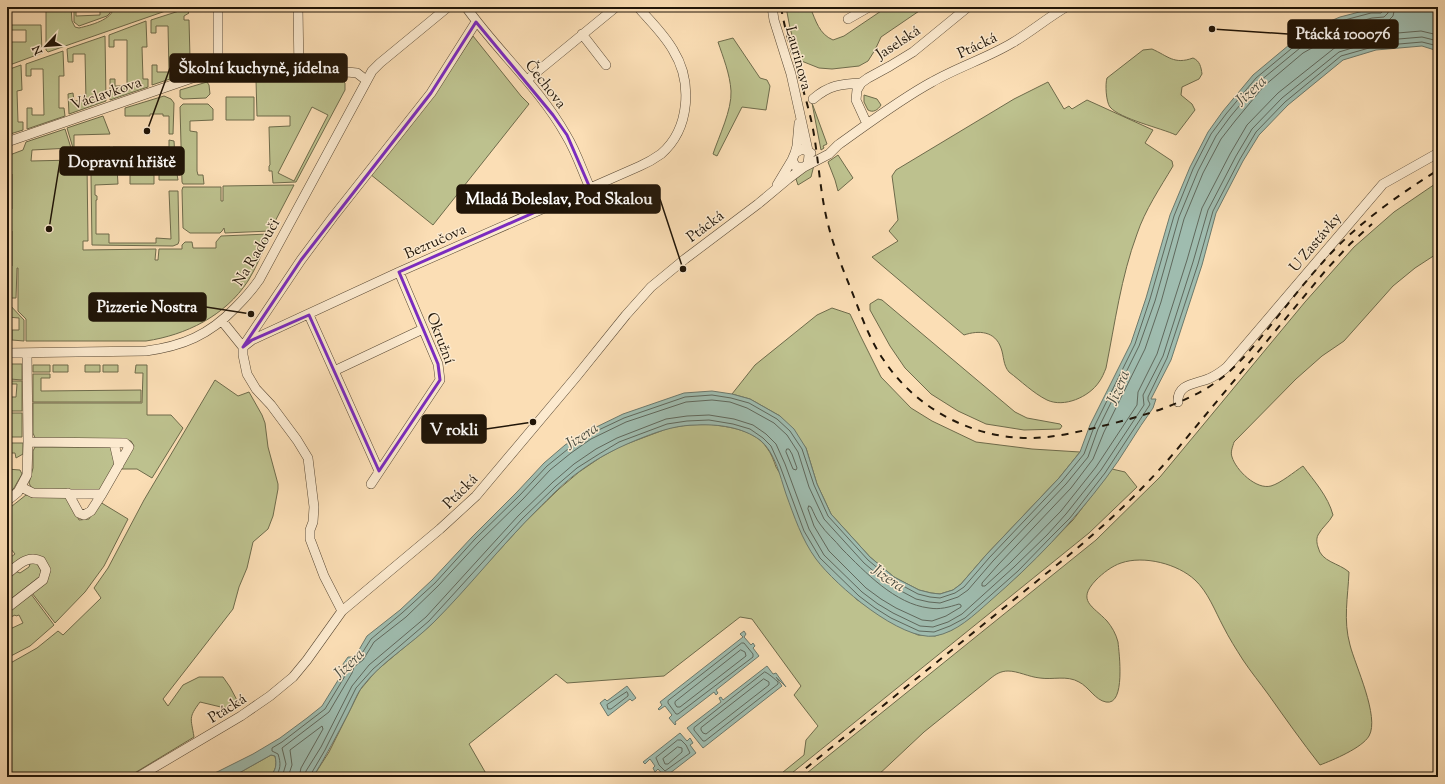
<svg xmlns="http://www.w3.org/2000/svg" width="1445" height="784" viewBox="0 0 1445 784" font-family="'Sorts Mill Goudy',serif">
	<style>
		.green { fill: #bdc18e; stroke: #6e6b4b; fill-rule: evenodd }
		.water { fill: #9fbcaf; stroke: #6c796c }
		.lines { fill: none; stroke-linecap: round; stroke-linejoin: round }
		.shore { stroke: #60685c; stroke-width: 1 }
		.minor-casing { stroke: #574733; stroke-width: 10 }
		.minor { stroke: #fceacf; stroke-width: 9 }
		.rail { stroke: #201508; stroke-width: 2; stroke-dasharray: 7 7; stroke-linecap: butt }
		.marked { fill: none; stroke: #7b2cbf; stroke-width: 3; stroke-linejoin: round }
		.labels { text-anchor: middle; stroke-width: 3; stroke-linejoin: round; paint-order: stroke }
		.street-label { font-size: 15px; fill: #201508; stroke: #fceacf }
		.water-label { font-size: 16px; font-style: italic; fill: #4c4f42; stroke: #fceacf }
		.leader { fill: none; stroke: #201508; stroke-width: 1.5 }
		.callout-dot { fill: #201508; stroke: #fceacf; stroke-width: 1.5 }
		.callout { fill: #201508; stroke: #201508; stroke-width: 1.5 }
		.callout-label { font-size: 16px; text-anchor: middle; font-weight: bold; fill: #fff }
	</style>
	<rect width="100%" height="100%" fill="#fbdeb5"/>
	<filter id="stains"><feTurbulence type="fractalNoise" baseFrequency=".005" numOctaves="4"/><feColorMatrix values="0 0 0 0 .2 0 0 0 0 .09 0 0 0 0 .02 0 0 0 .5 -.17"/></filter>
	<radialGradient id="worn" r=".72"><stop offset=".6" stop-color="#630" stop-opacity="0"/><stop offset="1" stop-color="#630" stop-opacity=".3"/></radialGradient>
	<!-- green -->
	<path class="green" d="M46,7H71L72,21L75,27L79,28C91,25 112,20 114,7H177L48,52L46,50Z
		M74,7H76V16L100,15V7H112L110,13L107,16L79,26L74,22Z
		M786,7H810C816,21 819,34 833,40L844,36L887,7H925L881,37L875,50L868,61L859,66L832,69L819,68L799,60L790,28Z
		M186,10L189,13L184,16V20H189L190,58L188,73L152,85V65H157V72H169L168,26H156V33H151V20L179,11Z
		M146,21L147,47H142L143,79H148V87L110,100V79H115V86H127V40H114V47H109V35Z
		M7,25H41L42,53L7,66V42H26V30H7Z
		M105,36L106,101L69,114L68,94L73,93L74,101L86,100L85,54H73V62H68L67,49Z
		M473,36L521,96L529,104L433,225L370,174L433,96Z
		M733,38L760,78L767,80L770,86L766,110L742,107L717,156L713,154C719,136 732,110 731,91C730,74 723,57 718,42Z
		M1152,49C1168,56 1174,65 1193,58C1200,61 1201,67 1202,74L1199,79L1182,87L1181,95L1192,104L1195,110L1176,135C1161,128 1120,119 1110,107C1106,102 1105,84 1107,78L1143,50Z
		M63,51L64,76H59V108H64L65,116L27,129V108H32V115H44L43,69H31V76H26V64Z
		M21,65L22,90L17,91L18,122H23V130L7,135V70Z
		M338,78L342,80L345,83V90L296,182L273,183L272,171H269V166L270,165L269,127L290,126V116H257L256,80ZM312,107L328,115L294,181L278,173Z
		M207,82L209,85L210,94L206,98L183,99L180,97V90Z
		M1048,82L1064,109L1069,106L1072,109L1087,100L1153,130L1145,143L1172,161L1173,166C1160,188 1145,210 1137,234C1121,277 1115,323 1106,368C1104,373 1102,378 1099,382C1089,397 1064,408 1047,400C1033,393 1021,381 1009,372C1003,365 1004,356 1001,348C995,331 979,330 964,335L872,257L898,241L889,231L898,220L892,176L896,170L1014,99Z
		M864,95L877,99L881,105C878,110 873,113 868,110L864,102Z
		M164,96L171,99L174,103L173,134H169V116H163V114H150V116H125V108Z
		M226,97H254V120H226Z
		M812,103L827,144L823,146L824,148L821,150Z
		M183,104H208L213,109V120L190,121V131L197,132V171L198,175H203L204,184H183L182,182L180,107Z
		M103,116L110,134L74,135V148L110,147V165H87L88,241H83V250L156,249L155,260H158L159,249H182V245L185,242H192L193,248H216V242L221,236L269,234L267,239L268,240C262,253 256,268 248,281C225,316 186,335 146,341H26V319L18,311V268H17L16,298H7L8,267L12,266V231H8L9,210L12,209V174H9L8,172H7V156L23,150L26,142L65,129L71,148L32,150L31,161L74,160V148H73L67,128Z
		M169,140L174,141C175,152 174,159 163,164L114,165L113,147H169Z
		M838,155L853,178L838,191L835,180L828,162Z
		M814,165L811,177L798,185L796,179L806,170Z
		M98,168H117L118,184L95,185V195L97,196V200H96V234H109V243H156V238L171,239L169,191H178L179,241L178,244L173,246L92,245L91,175L93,171Z
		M160,168H176L178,180H159V169Z
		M130,175H154V184H130Z
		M1438,182V253L1415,268L1393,286L1344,341L1322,356L1296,379L1234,442C1233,446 1230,452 1232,457C1236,470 1256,490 1271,486C1281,483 1294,472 1303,466C1314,481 1328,496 1333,515C1329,523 1322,527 1318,535C1316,539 1317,544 1318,547C1321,562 1339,563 1349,572C1348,597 1343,620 1350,645C1355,665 1380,717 1369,736C1362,748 1333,760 1320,765C1302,742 1285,718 1268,694C1260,683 1251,672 1243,660C1236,649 1229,638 1223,626C1215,611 1208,592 1195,580C1178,564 1144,555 1121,563C1112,566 1103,573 1096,580C1076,601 1093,606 1107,621C1112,627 1116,634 1118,642C1119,652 1126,706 1106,702C1095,700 1089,687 1079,682C1067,675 1053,680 1040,678C1029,677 1018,671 1008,671C1001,671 996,674 991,678L924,732L876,777H802L1096,540L1160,477L1305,302L1354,247L1394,212Z
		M294,185L270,231L225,233L224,228L222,231L220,233H190L183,228L182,190L183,187H221V201H223V186Z
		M878,299L882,300L1015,412L1027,418L1060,424L1062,426L1060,429L1024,430L986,424L958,411L931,394L905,368L890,346L870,310V304Z
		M7,302L24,320V341L12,340V330H19V318L7,317Z
		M832,308L850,314L860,335L881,377L911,408L932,421L976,442L1032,449L1080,452L1059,478L986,555L961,584L953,590L940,594L931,593L919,590L894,577L870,557L831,514L817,484L806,448L780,416L750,399L732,394L755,365L817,315Z
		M10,364H22V380L10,379Z
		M33,365H50V372H33Z
		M53,365H68V372H53Z
		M85,365H100V372H85Z
		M103,365H118V372H103Z
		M136,365H147V415H171L183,428L152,478L137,469H120L134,446L131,441L40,440L35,438L33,433V403H142L143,373H135Z
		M33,374H50V378H41V391L141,390V402H33Z
		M215,380L238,396L249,392L262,415L265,423L268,447L278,484V489L273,516L268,529L253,542L247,568L239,587L233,609L163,699L168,706L183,685L199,677H223L230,687L239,704L225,708L200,702C188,718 191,718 194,737L128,777H7V665L37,648L58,631L63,635L101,598L94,588L108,568L144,500Z
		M11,381H22V411H7V397H16L17,384H11Z
		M7,413H22V437H7Z
		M708,424C729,427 754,429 767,448C771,453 774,461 776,467L856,599L889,621L918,635L935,636L952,630L1020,574L1073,520L1112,469L1125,472L1137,487L1089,533L787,777H777L804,755L806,740L818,726L794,695L801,686L752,619L740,617L664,676L567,683L556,674L469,744L488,777H313L329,752L360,690L376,671L432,624L525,522L559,489L579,472L601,457L621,446L669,428L688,425Z
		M7,443H23V454L16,458L15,453H7Z
		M35,447H111L115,462L103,488L95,491H37L31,487L29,483L33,468V451Z
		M7,469L20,470L22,474L14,488L7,495Z
		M26,495L63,496L68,499L79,520L89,519L100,502L128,519L104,566L85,592L55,623L32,593L43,585L45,561L7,564V560L15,554L11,549L9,550L7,547V510Z
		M36,562L43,574L7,602V578L15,571L20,573L29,567L30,564L28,563Z
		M31,594L54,625L30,646L7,658V623L10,629L23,623L19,615L16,616L15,615L9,618V619L7,620V611Z
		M271,755L275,756C277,765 276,771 269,777H228L239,773Z"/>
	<!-- water -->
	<path class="water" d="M1409,7H1438V51L1422,46L1376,50L1343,60L1288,105L1259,135L1243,161L1216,213L1202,265L1171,360L1151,399H1156L1153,408C1136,431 1123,456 1106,478C1072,523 1033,564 990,601C974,615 957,632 935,636C901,641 836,586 816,559C802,540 794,516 786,494C780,476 775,452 760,440C742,427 718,424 697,425C678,425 662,430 644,437C621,446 600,456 580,471C564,482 550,497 536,511C500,547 469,587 434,622C411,645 382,661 362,687C356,695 353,705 348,714C337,735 326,756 313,777H269C276,771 277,765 275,756L271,755L239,773L228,777H202L217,772L253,754L280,738L307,718L322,706L345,669L343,664L348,657H353L356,655L367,636L400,610L432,580L472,537L517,492L544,463L565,445L586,432L623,414L684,393L712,391L732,394L750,399L780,416L794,429L806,448L817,484L831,514L870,557L894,577L919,590L931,593L940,594L953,590L961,584L986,555L1059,478L1080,452L1090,425L1131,343L1146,298L1170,215L1190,167L1208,132L1223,111L1253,75L1295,40L1321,25L1340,17L1371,9Z
		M744,631L746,634L744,637L751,645L753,643L755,646L753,648L759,656L716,690L718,693L716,695L714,692L675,722L676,724L675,725L669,718L672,715L665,706L659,710L658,709L662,705L660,702L743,637L740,634Z
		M767,666L773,674L776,673L786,687L776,677L782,686L703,748L687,728L721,702L719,698L721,697L723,700Z
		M627,686L636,698L632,701L630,699L608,716L600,703L605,699L607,701Z
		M680,733L687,741L690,738L693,743L690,745L696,753L665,777L658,769L655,772L653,768L655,766L650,759L645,764L643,762Z"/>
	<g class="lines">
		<!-- shore -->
		<path class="shore" d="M1395,7L1393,16L1387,22L1373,24L1345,32L1328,39L1303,53L1264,86L1235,121L1221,139L1203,173L1184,219L1161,302L1145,349L1104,432L1093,459L1071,488L998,565L982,583V586H985L1010,563L1061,511L1096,467L1137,405L1138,392L1157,354L1187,260L1202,208L1230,154L1247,125L1278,93L1337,46L1374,35L1421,31L1438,35
			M787,449H789L792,454L797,468L796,470L793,469L786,452Z
			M809,506L811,507C814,513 816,519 820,524C826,533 835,540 842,549C865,572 895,604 929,608C940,610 949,607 959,604L961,605V607L946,616L932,621L922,620L896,608L881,599L866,588L829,551L814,526L808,509Z
			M742,643H744L753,654V657L678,714H676L668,703V701Z
			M741,650L745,652L746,656L680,707H677L675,704V702Z
			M765,672C768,673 776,680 778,682V684L705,741H703L694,730V728Z
			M764,679L769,682V685L706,734L703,733L701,730V728Z
			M627,692L628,694V696L611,709H608L607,705Z
			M678,740H681L686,745L690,753L665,771L659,765L656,758Z
			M678,747L682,748V752L668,764H665L663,759Z
			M275,777C281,770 281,763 278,754L272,751V748L282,742L325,709L348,671V664L349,662L355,661L359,658L371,639L402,613L435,583L475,539L520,495L547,466L568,449L588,435L624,418L685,397L712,395L731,398L749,403L777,419L790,431L802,449L814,485L828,516L868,560L892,580L918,594L930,597L940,598L955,593L964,587L989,558L1062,481L1084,454L1094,427L1135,344L1150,299L1174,216L1193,169L1211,134L1226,114L1256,78L1297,44L1323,29L1341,21L1371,13H1381L1384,10V7
			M282,777L286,764L282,748L329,712L352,673L354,667L363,660L374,642L406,617L438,586L478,543L523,499L550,470L571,453L591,439L626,422L686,402L712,400L730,402L747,408L774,423L787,435L798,452L809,487L824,519L864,563L890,585L916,599L929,602L940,603L958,597L968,590L993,561L1066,484L1088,457L1098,429L1139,346L1155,301L1179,217L1198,171L1216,136L1230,117L1260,81L1300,48L1325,33L1343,26L1372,18L1384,17L1388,13L1389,7
			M288,777L292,765L290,750L322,726L323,729L301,768L299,777
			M305,777L306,771L321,747L352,686L369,665L426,617L518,516L553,482L574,464L596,449L617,438L666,419L687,416L709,415L734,419L753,425L766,434L776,444L785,464L809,529L824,555L862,592L878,604L893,613L920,626L933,627L948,622L962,614L1014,567L1047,535L1066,514L1101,470L1144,405L1143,395L1163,356L1193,262L1208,210L1236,156L1252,129L1282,98L1339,52L1375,41L1422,37L1438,41
			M310,777L311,774L325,750L356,688L373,669L429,621L522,519L556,486L577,468L599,454L619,442L667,424L687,421L709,420L733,424L750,429L763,438L771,446L780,466L804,531L820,558L859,596L875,608L891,618L919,631L934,632L950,626L965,618L1018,571L1050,538L1070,518L1105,473L1149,406L1150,404L1148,400V397L1167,358L1198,264L1213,211L1240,159L1256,132L1285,102L1341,56L1376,46L1422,42L1438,46"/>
		<defs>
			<path id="minor" d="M218,7V74
				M298,7L299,73
				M466,7C497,51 539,87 566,135C576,151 582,170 590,188
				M772,7L774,20L791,74L809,155L808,164L804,167H796L792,160
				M848,19L869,7
				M582,34L606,65
				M527,80L616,7
				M813,99C829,85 841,84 861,83
				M867,124L856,100L857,90L861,83L868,78L890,66L913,52L968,7
				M7,142L201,75L347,72L357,73L366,80
				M795,153L797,146L799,123
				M777,185L792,160L795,153L802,149L811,153
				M309,315L379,471
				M222,321L243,347
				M246,342L301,260L333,217L431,93L476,22
				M243,347L252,340L399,272L640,166C647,163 654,159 661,154C690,129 693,82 673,50C664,34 650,21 638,7
				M243,347V355L247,374L256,389L271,405L297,440L308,458L314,507L313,522L310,530V539L324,576L342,611
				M7,353L146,351C183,346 209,335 235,308C244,299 252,290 259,280L372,71L380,63L448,7
				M334,371L423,329
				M1178,402C1177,384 1195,384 1208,379C1215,376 1221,372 1227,367L1383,184L1438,153
				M114,443L119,465
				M371,484L440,380L438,364L399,272
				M21,487L33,493L102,494L129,447L125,443L28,442
				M68,493L79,513L84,515L91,511L102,494
				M7,501L18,492L27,475L28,442L27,353
				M7,574C17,566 28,554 41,561L46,570L43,580L7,608
				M138,777L241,716L270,696L293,677L307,660L342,611L440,529L476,496L576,377L626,315L651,287L685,259L758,204L788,179L804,167L829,154L838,145C869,123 899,100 932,82C958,67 987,58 1012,43C1031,32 1047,18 1066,7"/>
		</defs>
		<!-- minor casing -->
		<use href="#minor" class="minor-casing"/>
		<!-- minor -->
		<use href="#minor" class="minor"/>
		<!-- rail -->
		<path class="rail" d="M781,7C788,49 805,88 813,129C819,162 820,195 829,228C835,251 845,274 854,297C862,318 870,340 883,359C915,408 971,438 1029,438C1049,438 1068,434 1086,430C1132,419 1186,406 1223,377C1239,364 1253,347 1266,331C1285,308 1303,284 1323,262C1355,225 1397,196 1438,170
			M795,777L1058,564C1100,530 1139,494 1174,453L1326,270L1350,244L1372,224"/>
	</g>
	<!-- marked area -->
	<path class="marked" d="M476,22L553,115L567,135L590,188L399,272L438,364L440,380L379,471L309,315L252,340L243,347L301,260L431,93Z"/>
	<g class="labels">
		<!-- street labels -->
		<g class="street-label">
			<text transform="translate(898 42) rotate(-33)" y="5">Jaselská</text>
			<text transform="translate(977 45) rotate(-25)" y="5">Ptácká</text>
			<text transform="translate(799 58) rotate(75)" y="5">Laurinova</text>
			<text transform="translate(546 84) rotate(52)" y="5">Čechova</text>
			<text transform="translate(106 93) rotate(-19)" y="5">Václavkova</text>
			<text transform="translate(705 226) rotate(-37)" y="5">Ptácká</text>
			<text transform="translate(435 241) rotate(-24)" y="5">Bezručova</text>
			<text transform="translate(1315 242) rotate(-50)" y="5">U Zastávky</text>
			<text transform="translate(256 252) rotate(-59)" y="5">Na Radouči</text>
			<text transform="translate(441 338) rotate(69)" y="5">Okružní</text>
			<text transform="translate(460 491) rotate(-45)" y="5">Ptácká</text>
			<text transform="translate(227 708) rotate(-32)" y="5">Ptácká</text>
		</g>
		<!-- water labels -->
		<g class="water-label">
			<text transform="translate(1250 90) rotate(-43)" y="6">Jizera</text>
			<text transform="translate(1117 387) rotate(-67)" y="6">Jizera</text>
			<text transform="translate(581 435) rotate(-33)" y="6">Jizera</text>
			<text transform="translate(889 577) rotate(34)" y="6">Jizera</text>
			<text transform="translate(348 663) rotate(-44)" y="6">Jizera</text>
		</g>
	</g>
	<!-- callouts -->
	<path class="leader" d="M1212 29L1288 34M147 131L170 68M49 229L60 161M683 269L660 199M251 314L206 307M533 422L486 429"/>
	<g class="callout-dot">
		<circle cx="1212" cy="29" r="4"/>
		<circle cx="147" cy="131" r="4"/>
		<circle cx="49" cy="229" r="4"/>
		<circle cx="683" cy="269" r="4"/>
		<circle cx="251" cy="314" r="4"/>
		<circle cx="533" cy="422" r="4"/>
	</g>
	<g class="callout">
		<rect x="1288" y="20" width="110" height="28" rx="4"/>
		<rect x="170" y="54" width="177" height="28" rx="4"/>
		<rect x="60" y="147" width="124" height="28" rx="4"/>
		<rect x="457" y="185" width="203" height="28" rx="4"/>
		<rect x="89" y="293" width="117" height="28" rx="4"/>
		<rect x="422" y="415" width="64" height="28" rx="4"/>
	</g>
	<g class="callout-label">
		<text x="1343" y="39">Ptácká 100076</text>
		<text x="259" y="73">Školní kuchyně, jídelna</text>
		<text x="122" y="167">Dopravní hřiště</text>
		<text x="559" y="204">Mladá Boleslav, Pod Skalou</text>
		<text x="147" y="312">Pizzerie Nostra</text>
		<text x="454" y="435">V rokli</text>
	</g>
	<!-- margin -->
	<rect width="1445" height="784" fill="none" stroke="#fbdeb5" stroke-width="24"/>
	<rect x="8" y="8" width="1429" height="768" fill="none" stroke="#201508" stroke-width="2"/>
	<rect x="12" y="12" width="1421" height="760" fill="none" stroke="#201508"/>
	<!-- north arrow -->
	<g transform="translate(46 46) rotate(244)" stroke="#fceacf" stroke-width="3" paint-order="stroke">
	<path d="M0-3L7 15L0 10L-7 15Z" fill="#201508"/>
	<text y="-6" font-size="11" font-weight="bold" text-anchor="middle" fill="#201508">N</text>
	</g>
	<rect width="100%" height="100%" filter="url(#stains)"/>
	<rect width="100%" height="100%" fill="url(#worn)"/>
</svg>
